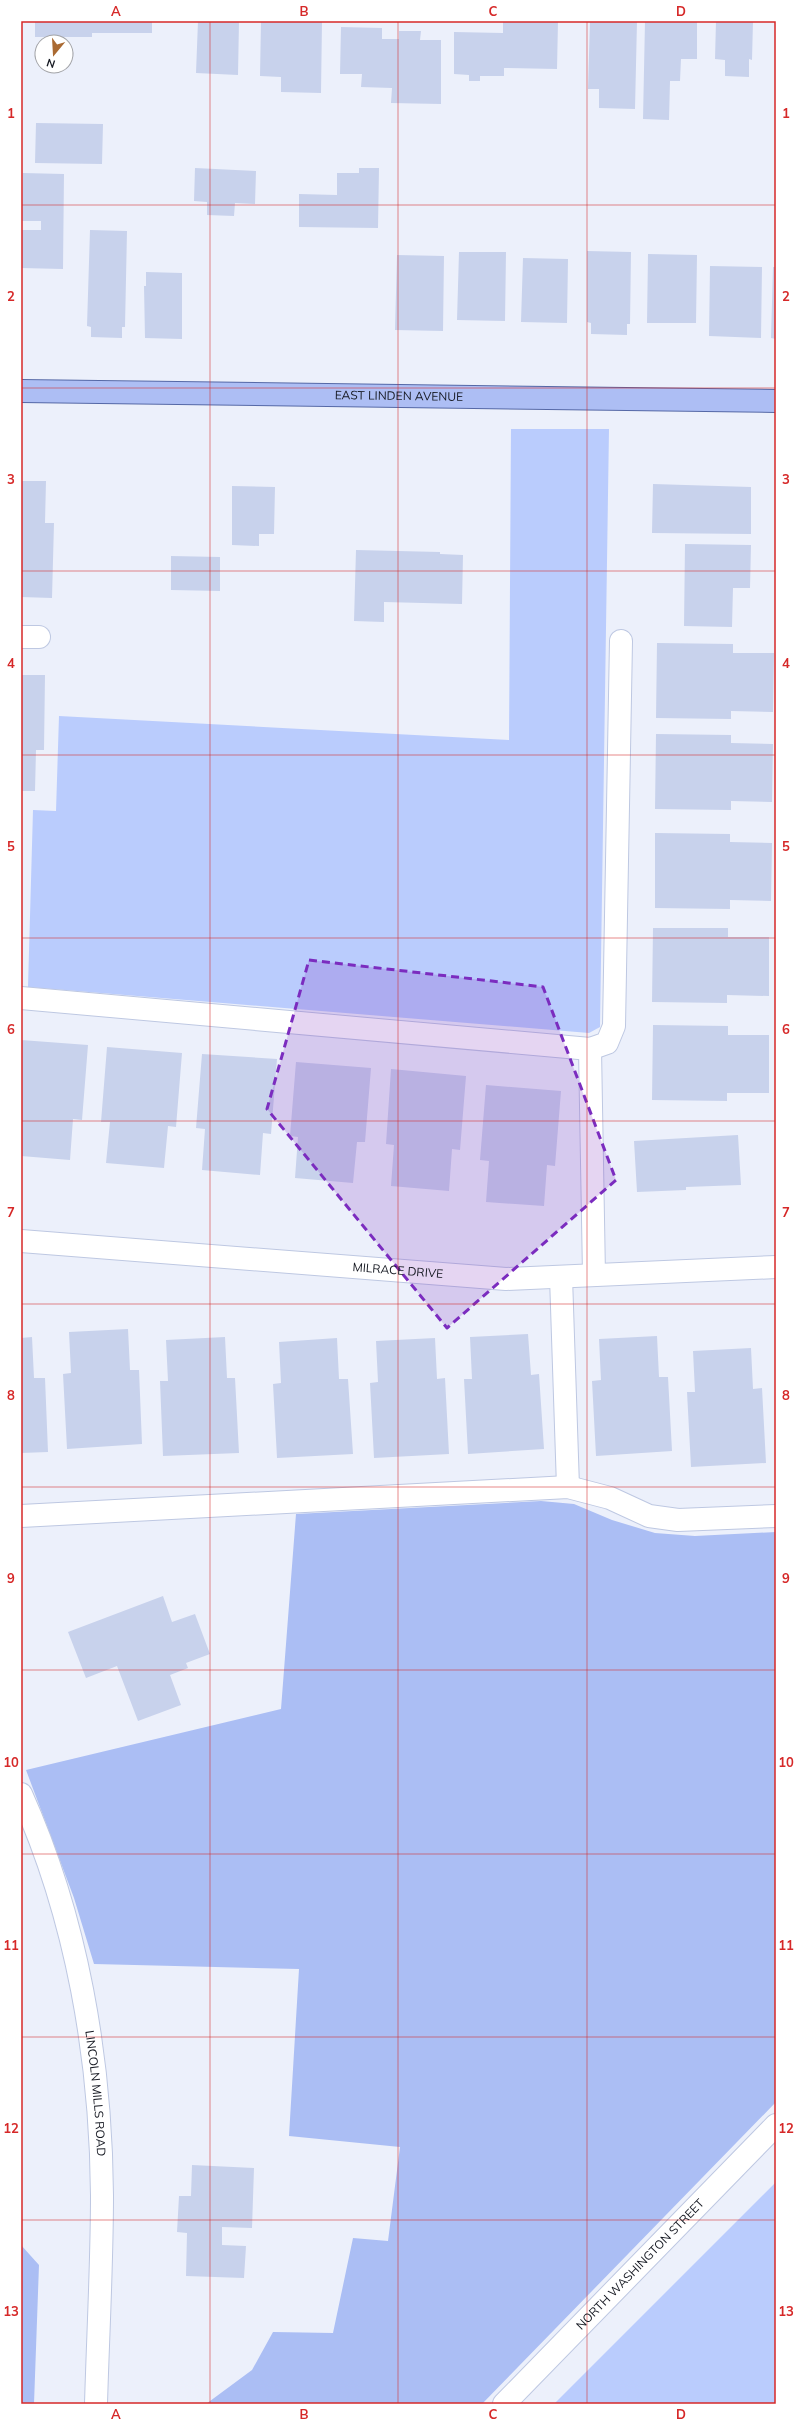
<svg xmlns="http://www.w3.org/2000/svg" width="797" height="2425" viewBox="0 0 797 2425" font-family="Mulish,sans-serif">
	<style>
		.green { fill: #baccfd }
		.forest { fill: #abbef4 }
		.building { fill: #c8d2ec }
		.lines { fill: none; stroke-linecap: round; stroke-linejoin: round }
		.minor-casing { stroke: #bec8e2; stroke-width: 24 }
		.major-casing { stroke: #5568a6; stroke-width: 24 }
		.minor { stroke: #fff; stroke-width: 22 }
		.major { stroke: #adbef4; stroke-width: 22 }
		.marked { fill: #7b2cbf; fill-opacity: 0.2; stroke: #7b2cbf; stroke-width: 3; stroke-dasharray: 8 5; stroke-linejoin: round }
		.grid { fill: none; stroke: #d62828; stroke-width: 1; stroke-opacity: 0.55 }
		.labels { text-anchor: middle; stroke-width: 3; stroke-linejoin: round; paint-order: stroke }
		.street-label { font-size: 12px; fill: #161922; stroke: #fff }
		.neatline { fill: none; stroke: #d62828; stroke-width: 1.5 }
		.grid-label { font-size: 13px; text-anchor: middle; font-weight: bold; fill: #d62828 }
	</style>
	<rect width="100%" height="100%" fill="#ecf0fb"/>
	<!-- green -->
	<path class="green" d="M511,429H609L600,1027L589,1033L28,987L33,810L56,811L59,716L509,740Z
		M776,2182V2404H554Z"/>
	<!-- forest -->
	<path class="forest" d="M541,1501L574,1504L612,1520L655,1533L695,1536L776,1532V2102L482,2404H206L252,2370L273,2332L333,2333L353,2238L388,2241L400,2147L289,2136L299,1969L94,1964L74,1898L26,1770L281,1709L296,1514Z
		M21,2245L39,2265L34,2404H21Z"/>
	<!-- building -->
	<path class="building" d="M35,21H152V33H92V37H35Z
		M198,21H239L238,75L196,73Z
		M261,21H322L321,93L281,92V77L260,76Z
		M503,21H558L557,69L504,68V76H480V81H469V75L454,74V32L503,33Z
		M590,21H637L635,109L599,108V89H588Z
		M645,21H697V59H681L680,81H670L669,120L643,119Z
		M716,21H753L752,60L749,59V77L725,76V60L715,59Z
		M341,27L382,28V39H399V31H421L420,40H441V104L391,103L392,88L361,87L362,74H340Z
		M36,123L103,124L102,164L35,163Z
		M195,168L256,171L255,204L235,203L234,216L207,215V202L194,201Z
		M359,168H379L378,228L299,227V194L337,195V173H359Z
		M23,173L64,174L63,269L21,268L22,230H41V221H22Z
		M90,230L127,231L125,327H122V338L91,337V327L87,326Z
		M587,251L631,252L630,324H627V335L591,334V323L587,322Z
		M459,252H506L505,321L457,320Z
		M648,254L697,255L696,323H647Z
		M397,255L444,256L443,331L395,330Z
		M523,258L568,259L567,323L521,322Z
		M710,266L762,267L761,338L709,336Z
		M773,267H776V339L771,338Z
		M146,272L182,273V339L145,338L144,286H146Z
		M21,481H46L45,523H54L52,598L21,597Z
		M653,484L751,487V534L652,533Z
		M232,486L275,487L274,534H259V546L232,545Z
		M685,544L751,545L750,588H733L732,627L684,626Z
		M356,550L440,552V554L463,555L462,604L384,602V622L354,621Z
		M171,556L220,557V591L171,590Z
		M657,643L733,644V653H774L773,712L731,711V719L656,718Z
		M21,675H45L44,750H36L35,791H21Z
		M656,734L731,735V743L773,744L772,802L731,801V810L655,809Z
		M655,833L730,834V842L772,843L771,901L730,900V909L655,908Z
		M653,928H728V937H769V996L727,995V1003L652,1002Z
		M653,1025L728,1026V1035H769V1093H727V1101L652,1100Z
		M21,1040L88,1045L82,1120L73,1119L70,1160L21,1156Z
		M107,1047L182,1053L176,1127L168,1126L164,1168L106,1163L110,1122H101Z
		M202,1054L277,1059L271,1134L263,1133L260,1175L202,1170L205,1129L196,1128Z
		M296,1062L371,1068L365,1142H357L353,1183L295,1178L298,1137L290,1136Z
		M391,1069L466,1076L460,1150L452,1149L449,1191L391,1186L394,1145L386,1144Z
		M486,1085L561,1091L555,1166L547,1165L544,1206L486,1202L489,1161L480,1160Z
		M738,1135L741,1185L686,1187V1190L637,1192L634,1141Z
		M128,1329L130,1370H139L142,1444L67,1449L63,1374L71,1373L69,1332Z
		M528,1334L531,1375L539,1374L544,1449L468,1454L464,1379H472L470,1337Z
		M657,1336L659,1377H668L672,1451L596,1456L592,1381L601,1380L599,1339Z
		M32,1337L34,1378H45L48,1452L21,1453V1338Z
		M225,1337L227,1378H235L239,1453L163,1456L160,1381H168L166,1340Z
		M337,1338L339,1379H348L353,1454L277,1458L273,1384L281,1383L279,1342Z
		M435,1338L437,1379L445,1378L449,1454L374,1458L370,1383L378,1382L376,1341Z
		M751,1348L753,1389L762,1388L766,1463L691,1467L687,1392H695L693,1351Z
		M163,1596L172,1622L195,1614L210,1654L186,1663L188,1668L170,1675L181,1705L138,1721L117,1666L86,1678L68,1632Z
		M192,2165L254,2168L252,2228L222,2227V2245L246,2246L244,2278L186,2276L187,2233L177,2232L179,2196H191Z"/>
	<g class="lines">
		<defs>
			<g id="minor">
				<path d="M21,637H39"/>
				<path d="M21,998L590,1049L607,1043L614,1026L621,641"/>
				<path d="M590,1049L594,1275"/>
				<path id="s1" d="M21,1241L506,1279L776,1267"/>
				<path d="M561,1277L568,1487"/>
				<path d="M21,1516L568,1487L610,1498L649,1516L678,1520L776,1516"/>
				<path id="s2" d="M21,1794C77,1918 101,2059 102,2195C102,2264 98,2334 96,2404"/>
				<path id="s3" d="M504,2404L776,2125"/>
			</g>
			<g id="major">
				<path id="s4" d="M21,391L776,401"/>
			</g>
		</defs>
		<!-- minor casing -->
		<use href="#minor" class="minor-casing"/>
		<!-- major casing -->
		<use href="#major" class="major-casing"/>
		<!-- minor -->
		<use href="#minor" class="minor"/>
		<!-- major -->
		<use href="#major" class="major"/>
	</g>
	<!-- marked area -->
	<path class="marked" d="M309,960L543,987L616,1180L447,1328L267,1109Z"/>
	<!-- grid -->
	<path class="grid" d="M210,21V2404M398,21V2404M587,21V2404M21,205H776M21,388H776M21,571H776M21,755H776M21,938H776M21,1121H776M21,1304H776M21,1487H776M21,1670H776M21,1854H776M21,2037H776M21,2220H776"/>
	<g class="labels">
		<!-- street labels -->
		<g class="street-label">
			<text dy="4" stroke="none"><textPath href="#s4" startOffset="378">EAST LINDEN AVENUE</textPath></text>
			<text dy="4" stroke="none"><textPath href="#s1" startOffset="378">MILRACE DRIVE</textPath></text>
			<text dy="4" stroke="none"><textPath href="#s2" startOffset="310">LINCOLN MILLS ROAD</textPath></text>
			<text dy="4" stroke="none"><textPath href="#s3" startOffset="195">NORTH WASHINGTON STREET</textPath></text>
		</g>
	</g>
	<!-- border -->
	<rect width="797" height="2425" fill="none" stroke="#ffffff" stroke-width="44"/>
	<!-- north arrow -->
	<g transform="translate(54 54) rotate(198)"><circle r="19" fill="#ffffff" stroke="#a2a3a7"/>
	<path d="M0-3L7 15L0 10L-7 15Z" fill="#aa6a32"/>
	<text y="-6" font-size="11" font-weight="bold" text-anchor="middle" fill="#161922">N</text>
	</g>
	<rect x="22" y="22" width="753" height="2381" class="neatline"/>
	<g class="grid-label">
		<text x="116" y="16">A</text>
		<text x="304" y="16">B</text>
		<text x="493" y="16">C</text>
		<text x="681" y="16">D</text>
		<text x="11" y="118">1</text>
		<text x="786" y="118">1</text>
		<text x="11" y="301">2</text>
		<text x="786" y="301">2</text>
		<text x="11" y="484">3</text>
		<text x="786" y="484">3</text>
		<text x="11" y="668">4</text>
		<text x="786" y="668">4</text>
		<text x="11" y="851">5</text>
		<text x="786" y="851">5</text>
		<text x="11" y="1034">6</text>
		<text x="786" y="1034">6</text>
		<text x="11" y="1217">7</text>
		<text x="786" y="1217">7</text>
		<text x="11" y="1400">8</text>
		<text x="786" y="1400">8</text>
		<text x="11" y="1583">9</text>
		<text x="786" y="1583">9</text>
		<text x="11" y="1767">10</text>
		<text x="786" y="1767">10</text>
		<text x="11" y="1950">11</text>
		<text x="786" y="1950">11</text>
		<text x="11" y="2133">12</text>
		<text x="786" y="2133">12</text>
		<text x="11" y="2316">13</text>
		<text x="786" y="2316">13</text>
		<text x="116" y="2419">A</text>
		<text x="304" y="2419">B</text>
		<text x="493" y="2419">C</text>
		<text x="681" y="2419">D</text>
	</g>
</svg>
